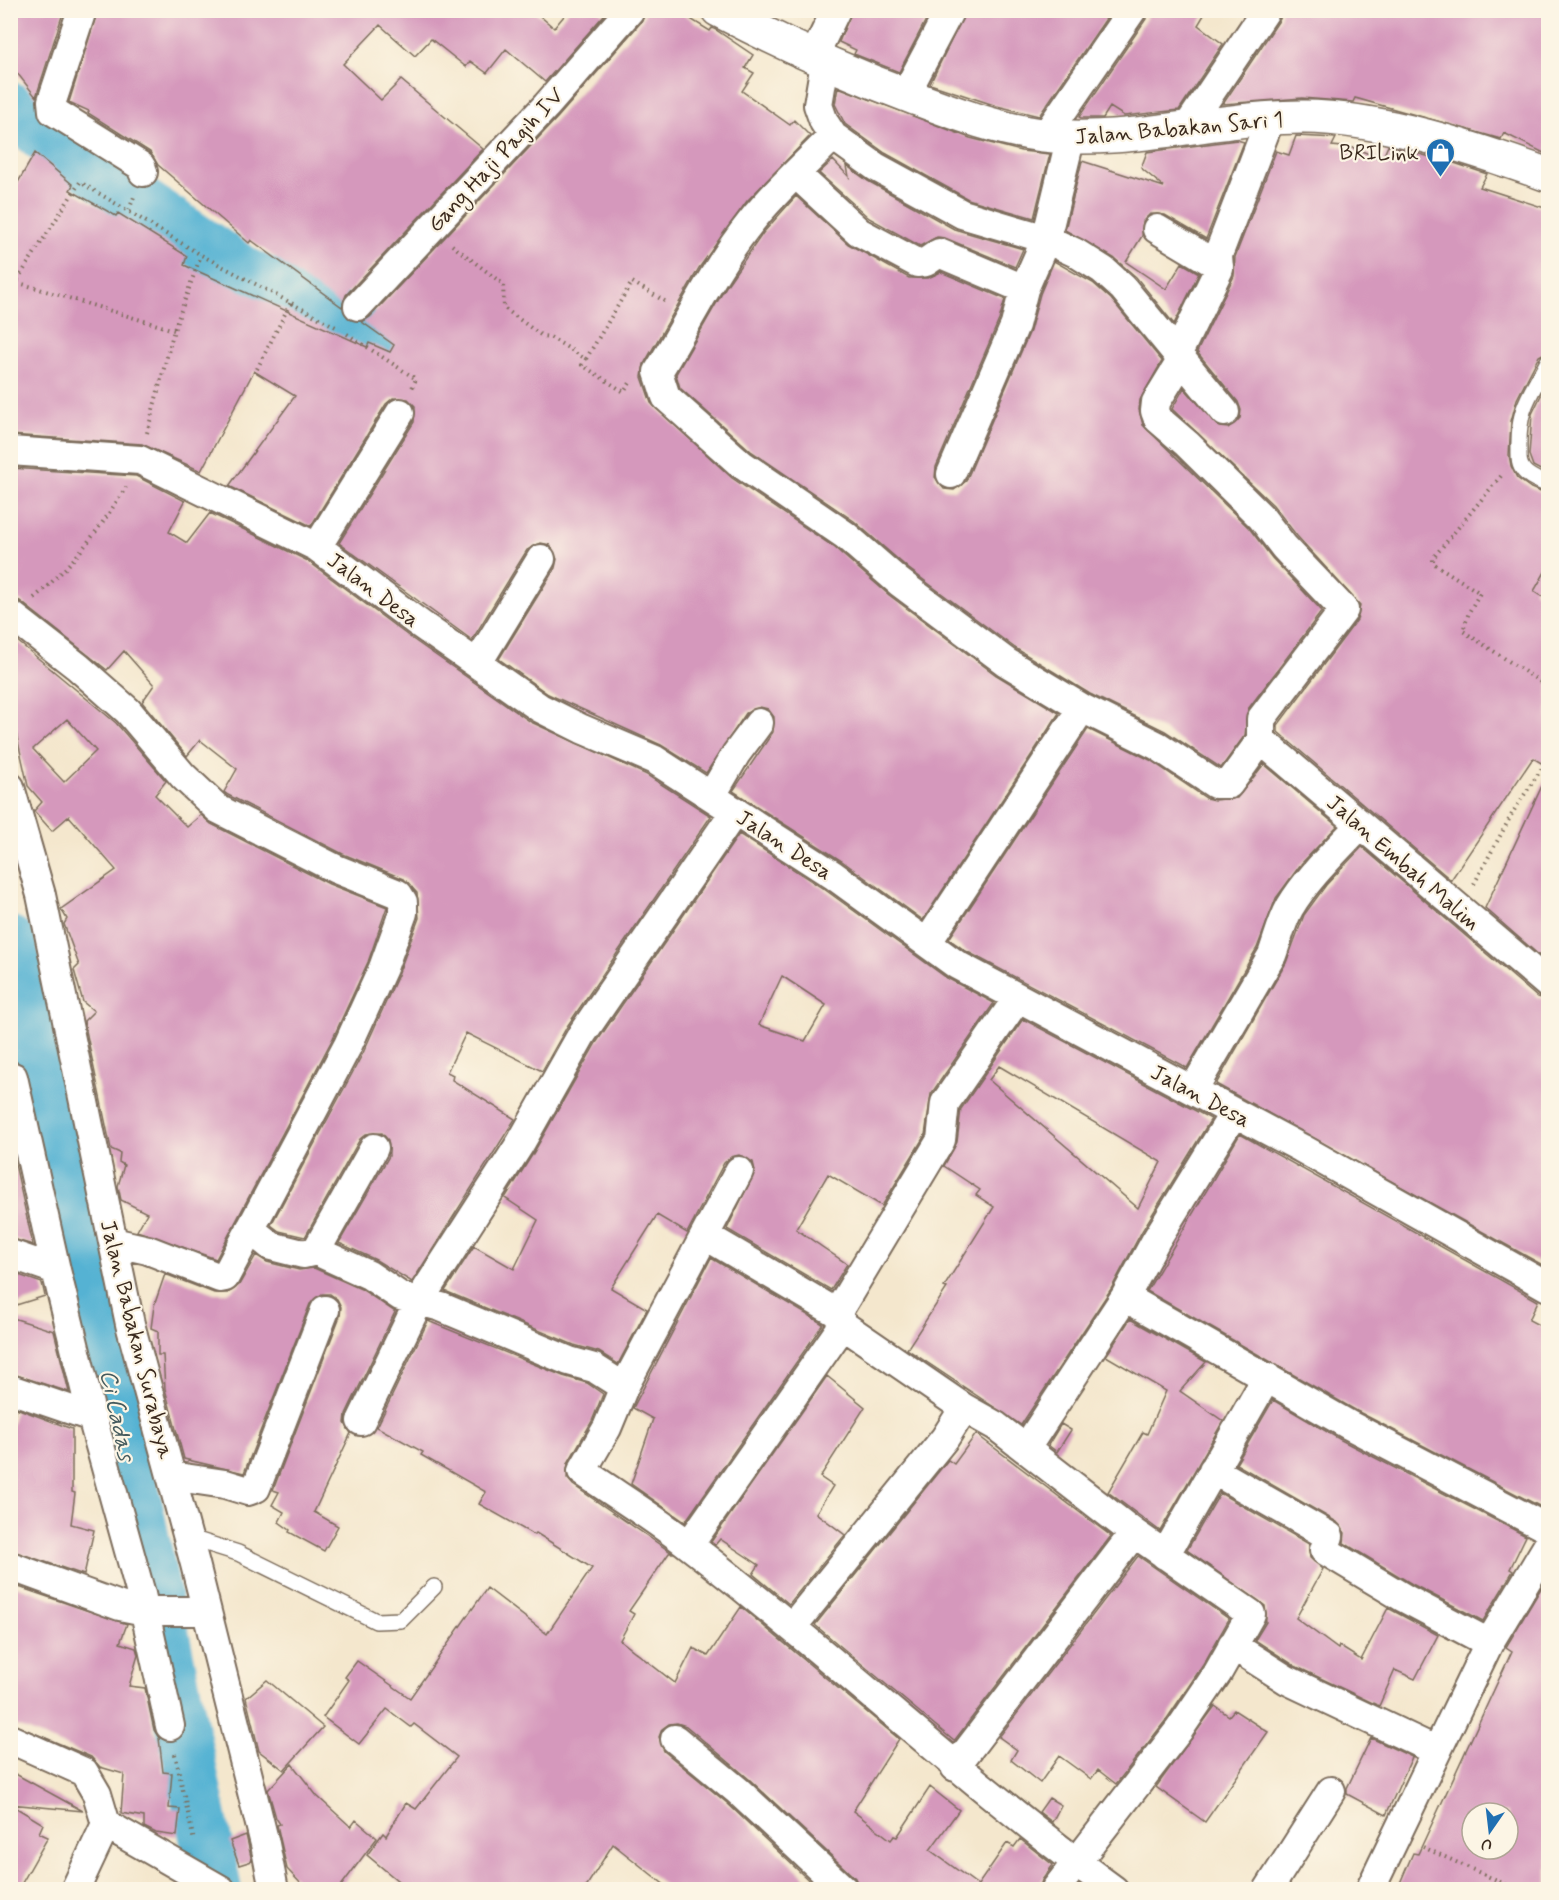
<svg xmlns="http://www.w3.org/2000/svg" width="1559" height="1900" viewBox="0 0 1559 1900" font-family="Mynerve,sans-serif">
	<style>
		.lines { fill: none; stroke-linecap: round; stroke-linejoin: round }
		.river { stroke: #55b2d3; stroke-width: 52 }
		.building { fill: #d598bc; fill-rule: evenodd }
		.service-casing { stroke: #7c6c5b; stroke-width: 18 }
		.minor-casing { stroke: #7c6c5b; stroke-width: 32 }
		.tertiary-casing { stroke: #7c6c5b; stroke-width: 36 }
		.path { stroke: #7c6c5b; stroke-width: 4; stroke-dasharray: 1.5 4.5; stroke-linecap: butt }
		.service { stroke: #fff; stroke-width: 15 }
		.minor { stroke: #fff; stroke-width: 28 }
		.tertiary { stroke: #fff; stroke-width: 33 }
		.labels { text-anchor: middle; stroke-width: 4.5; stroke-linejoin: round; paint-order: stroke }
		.street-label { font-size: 22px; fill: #3b2a1e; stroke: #fcf5e5 }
		.poi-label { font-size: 22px; fill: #3b2a1e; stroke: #fcf5e5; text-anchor: end }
		.water-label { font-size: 24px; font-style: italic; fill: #445a5d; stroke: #fcf5e5 }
	</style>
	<rect width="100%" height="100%" fill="#fcf5e5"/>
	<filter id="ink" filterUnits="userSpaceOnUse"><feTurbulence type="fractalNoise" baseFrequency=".0167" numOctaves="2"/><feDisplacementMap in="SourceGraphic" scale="12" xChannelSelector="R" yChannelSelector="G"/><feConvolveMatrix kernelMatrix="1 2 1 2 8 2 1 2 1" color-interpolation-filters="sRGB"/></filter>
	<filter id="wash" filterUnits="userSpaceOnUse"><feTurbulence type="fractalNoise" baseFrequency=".008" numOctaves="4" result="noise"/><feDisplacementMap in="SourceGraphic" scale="24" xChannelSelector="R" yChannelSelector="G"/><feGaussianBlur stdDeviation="1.35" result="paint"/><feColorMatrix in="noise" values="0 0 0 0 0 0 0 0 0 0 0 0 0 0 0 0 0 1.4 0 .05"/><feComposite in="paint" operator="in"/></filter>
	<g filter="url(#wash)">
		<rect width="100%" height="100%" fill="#f4e7cd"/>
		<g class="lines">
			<!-- river -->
			<path class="river" d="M10,108L49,140L245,273L335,316L373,340L393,359L416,374L443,381
				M10,942L71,1186L216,1890"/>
		</g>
		<g id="blocks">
			<!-- building -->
			<path class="building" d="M10,10H64L36,97L10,64Z
				M98,10H533L554,28L569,10H598L604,15L545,82L506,49L487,73L470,61L466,67L431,39L415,56L380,25L343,64L381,100L401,80L483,149L346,295L342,307L251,240L249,243L158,165L150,152L88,113L89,111L69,102Z
				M646,10H676L710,31L712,28L716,30L753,55L745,68L754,73L742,91L790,125L794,120L810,136L747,201L699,268L644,364L642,377L651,403L732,478L835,548L889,595L996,675L1059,713L923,920L842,861L733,791L773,732L774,717L768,709L760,707L746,713L706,773L661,745L548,694L499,659L555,568L557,559L550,545L541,543L527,550L472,640L339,543L414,422L415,406L408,399L393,398L386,404L311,526L229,486L295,396L254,371L201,471L142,444L10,435V196L35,153L73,185L70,190L116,216L118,213L187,256L184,265L367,347L369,343L390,352L394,345L362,322L370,317L558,117L642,21Z
				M852,10H931L899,72L854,54L856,50L839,42Z
				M966,10H1112L1039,116L997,106L930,84Z
				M1148,10H1207L1198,25L1223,44L1179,110L1124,116L1110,107L1103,118H1081L1079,117L1146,19Z
				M1282,10H1548V155L1504,133L1501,139L1355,98L1353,102L1302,98L1223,104L1280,19Z
				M838,87L970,138L1021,151L1050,154L1034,218L968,199L885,153L845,124L835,104Z
				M1296,136L1336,138L1332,146L1354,148L1382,159L1388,146L1454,163L1487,174L1480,187L1548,209V351L1539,356L1517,399L1511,421L1509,455L1511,466L1517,478L1531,488L1548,495V567L1534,591L1548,600V767L1533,758L1451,880L1278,732V725L1357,620L1360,605L1297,536L1273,505L1172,409L1184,388L1219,427L1228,428L1240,418L1241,410L1238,402L1197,352L1234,276L1235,257L1276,151L1289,155Z
				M1237,140L1244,142L1206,239L1165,215L1150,214L1143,221L1142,236L1126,262L1166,289L1182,263L1199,273L1174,324L1136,277L1114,258L1065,230L1082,161L1164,187L1141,168L1147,152Z
				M833,160L849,177L847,166L868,181L954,229L1023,249L1015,267L945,238L937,237L920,246L869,218L819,173Z
				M796,196L848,244L909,278H928L941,272L1005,299L999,320L936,467L935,477L944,489L954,490L966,481L1030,331L1040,294L1054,261L1093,283L1111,299L1162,361L1140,400L1139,410L1143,425L1249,528L1272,558L1322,611L1248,709L1245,735L1221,768L1165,731L1090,694L1015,648L909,569L854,521L751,451L680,388L676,374L727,285L763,233Z
				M1548,381V474L1533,466L1529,455L1532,414Z
				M10,468L136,476L185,501L169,532L187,543L210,513L308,561L411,638L531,722L647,775L711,816L568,1025L542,1071L466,1033L447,1072L453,1075L452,1080L515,1119L412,1282L376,1260L339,1243L389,1156L388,1140L382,1133L366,1134L360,1139L305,1237L279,1231L271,1225L363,1053L398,975L419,918L417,893L404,879L343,854L228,795L224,792L237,769L200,740L187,756L142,702L154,685L124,651L107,670L20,601L10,598Z
				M10,635L116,723L166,781L155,795L187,827L201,815L211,824L329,884L387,907L368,962L333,1038L216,1259L137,1231L147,1213L121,1200L118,1186L124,1165L119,1162L120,1153L111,1149L84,1021L94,1011L83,1002L74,970L79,965L64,924L67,919L61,909L116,870L69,816L52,831L34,811L42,802L28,786L10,706ZM67,719L96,751L64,782L33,749Z
				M1088,729L1150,760L1206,798L1214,800L1237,798L1264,764L1337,826L1301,864L1276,898L1257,948L1187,1068L966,951L949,939Z
				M1548,773V963L1485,908Z
				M739,834L824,889L947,978L994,1003L931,1094L925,1135L882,1206L828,1174L796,1229L847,1264L831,1290L727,1229L755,1171L753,1162L739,1155L731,1157L724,1163L687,1233L657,1215L611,1288L647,1309L618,1364L599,1352L574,1345L445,1291L474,1246L514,1269L538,1220L505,1198L534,1152L596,1043ZM782,976L826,1005L805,1041L759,1025Z
				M1362,847L1537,997L1548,1000V1268L1216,1084L1286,963L1304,915L1326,885Z
				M1023,1019L1211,1119L1142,1231L1111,1289L1021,1425L907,1349L947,1288L944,1287L994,1207L976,1195L980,1190L944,1166L957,1142L961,1109ZM999,1066L1161,1162L1138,1208L989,1080Z
				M1240,1134L1538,1301L1529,1320L1548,1330V1501L1545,1509L1357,1411L1147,1291Z
				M10,1155H13L33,1245L10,1238Z
				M256,1255L267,1262L299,1270L314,1268L361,1289L395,1312L346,1414L345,1423L351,1433L314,1512L338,1526L324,1551L289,1532L290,1530L279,1522L284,1512L272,1505L279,1492L273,1490L340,1316L341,1307L337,1299L330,1294H322L310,1304L244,1473L184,1459L165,1389L163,1355H158V1331L151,1328L154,1306L165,1274L214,1293H228L239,1285Z
				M711,1258L823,1324L685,1522L631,1484L653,1419L633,1408Z
				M10,1272L42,1283L45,1296L10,1307Z
				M10,1317L54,1331L69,1392L10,1373Z
				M1130,1319L1206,1362L1180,1391L1223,1421L1160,1531L1108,1492L1143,1432L1147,1434L1166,1391L1106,1356Z
				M428,1321L563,1376L587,1383L603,1394L592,1421L568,1463L567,1478L573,1485L672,1553H669L629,1611L634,1614L620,1640L675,1683L693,1648L708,1656L741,1607L899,1739L853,1811L891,1840L894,1836L897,1837L930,1787L959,1810L930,1850L978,1885L1007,1843L1014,1847L1020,1839L1053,1865L1042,1880L1039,1890H860L855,1878L749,1779L686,1726L677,1723L669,1724L662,1729L659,1737L664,1751L727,1803L819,1890H671L613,1844L584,1890H409L367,1855L383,1833L386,1836L406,1803L416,1809L457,1757L414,1724L411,1727L387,1709L359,1744L323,1717L349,1680L345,1677L357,1661L410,1698L487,1588L547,1634L592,1568L536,1533L534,1535L479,1504L486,1492L421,1455L423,1452L377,1427Z
				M827,1376L865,1407L820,1477L833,1486L816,1513L845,1535L789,1604L753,1574L759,1565L720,1539L715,1545L711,1542Z
				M1273,1400L1341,1440L1526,1536L1510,1569L1513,1571L1483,1621L1412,1584L1344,1543L1345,1533L1337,1522L1236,1464Z
				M16,1408L72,1429V1492L75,1493L71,1524L94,1530L84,1575L10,1550V1430Z
				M1061,1424L1071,1430L1057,1452L1048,1445Z
				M976,1434L1111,1536L954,1741L815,1625L948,1460L954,1464Z
				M1220,1493L1309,1544L1310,1558L1323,1569L1296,1618L1338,1649L1339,1646L1361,1660L1388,1608L1438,1635L1415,1679L1395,1670L1379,1706L1295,1666L1255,1640L1266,1622L1265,1606L1187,1550Z
				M1138,1556L1229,1619L1203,1665L1166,1720L1116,1784L1098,1770L1091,1779L1059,1756L1040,1783L1011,1760L1017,1750L999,1737Z
				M10,1584L127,1624L120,1643L136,1648L138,1655L129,1686L145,1688L154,1730L159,1738L163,1772L172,1773L169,1808L180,1809L177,1836L156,1833L144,1827V1817L121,1813L124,1774L100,1767L91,1757L10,1723Z
				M1543,1585L1548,1587V1890H1397L1413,1853L1418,1854L1512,1651L1506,1647ZM1472,1813H1508V1849H1472Z
				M267,1680L323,1727L284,1770L259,1751L246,1698Z
				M1215,1706L1229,1716L1234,1710L1268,1732L1205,1822L1156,1787Z
				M1371,1738L1412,1757L1386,1815L1347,1794V1788Z
				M292,1764L317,1796L351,1827L356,1820L377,1838L338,1890H307L287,1869L277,1825L280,1824L276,1818L268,1790Z
				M10,1771L83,1811L10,1804Z
				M1049,1798L1061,1805L1052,1822L1039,1812Z
				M10,1804L43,1824L39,1833L48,1837L18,1890H10Z
				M246,1835L252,1861L239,1865L230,1841Z"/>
		</g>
	</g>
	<g filter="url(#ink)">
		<use href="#blocks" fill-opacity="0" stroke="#7c6c5b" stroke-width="1.5"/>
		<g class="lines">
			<defs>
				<path id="service" d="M1548,361C1530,397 1518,405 1519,449C1519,457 1518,464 1524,471C1530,478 1540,481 1548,485
					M187,1537L238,1553L376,1621L401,1620L434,1587"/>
				<path id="minor" d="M82,10L52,101L53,111L141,166L143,172
					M813,58L836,10
					M825,63L818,105L824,122L833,136L876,167L962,214L1046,239L1076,253L1103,270L1123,288L1225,412
					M905,95L950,10
					M1188,126L1266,10
					M1046,135L1132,10
					M833,136C806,164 775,191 750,223C714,268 689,322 658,372L666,397L741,464L845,535L899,582L1006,662L1082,708L1158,746L1215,784H1229L1261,740V719L1344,610L1284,547L1261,517L1187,444L1158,419L1155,411L1156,402L1181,361
					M796,174L859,232L917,263L926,262L939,253L1024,289
					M1157,229L1219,266
					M358,306L546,106L630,10
					M1177,355L1219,269L1218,255L1270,119
					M10,451L140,460L317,547L420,624L540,708L582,729L655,760L833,875L957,965L1301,1148L1548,1287
					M951,474L1015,325L1024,289L1046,239L1071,136
					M317,547L400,413
					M10,614L78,667L128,711L183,776L218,809L336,869L398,894L403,902V913L383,968L348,1045L225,1277L220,1278L148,1250L113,1242
					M477,664L541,559
					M1261,740L1548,984
					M10,787L41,895L130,1324L195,1564L265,1844L274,1890
					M712,795L736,754L759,723
					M927,943L1082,708
					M10,1076L13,1077L56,1270L92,1417L141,1594L170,1726
					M1193,1090L1272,955C1278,939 1281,923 1290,907C1308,877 1336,851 1360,825
					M739,1171L624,1387L607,1428L582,1471C618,1496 656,1519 690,1546C835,1657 966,1782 1114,1890
					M250,1229L271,1246L303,1254L316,1251L369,1275L400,1296L441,1307L569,1361L594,1368L624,1387
					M706,1236L837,1313L843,1325L964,1408L996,1426L1134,1533L1251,1614L1217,1674L1179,1730L1055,1890
					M316,1251L374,1148
					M10,1254L56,1270
					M1125,1297L1349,1425L1548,1529
					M837,1313L941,1140L945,1103L1017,999
					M10,1389L92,1417
					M361,1421L419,1301L520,1144L582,1034L735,811
					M1026,1448L1125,1297L1156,1240L1234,1113
					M1213,1470L1329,1536L1324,1550L1404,1598L1489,1643
					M171,1476L225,1484L248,1491L256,1488L325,1310
					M689,1545L843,1325
					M1165,1555L1267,1377
					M10,1566L120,1606L145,1611H206
					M792,1627L945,1438L964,1408
					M1232,1645L1287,1680L1437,1751
					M10,1739L84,1772L97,1794L106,1824L221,1890
					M675,1739L738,1791L844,1890
					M955,1767L1134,1533
					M75,1890L106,1824
					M1268,1890L1331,1791
					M1370,1890L1489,1643L1548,1545"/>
				<path id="tertiary" d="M718,10C781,43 845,72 912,97C955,113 996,129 1042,135C1128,145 1216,117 1303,117C1380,117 1476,149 1548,175"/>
			</defs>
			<!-- service casing -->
			<use href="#service" class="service-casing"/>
			<!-- minor casing -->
			<use href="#minor" class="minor-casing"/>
			<!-- tertiary casing -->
			<use href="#tertiary" class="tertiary-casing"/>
			<!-- path -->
			<path class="path" d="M129,210L134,197
				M452,245L503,284L504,308L542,336L550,337L586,359L632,282L666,302
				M174,330L16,282L80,182L201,255L336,327
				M347,334L416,379L412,388
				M586,359L582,365L624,392L630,383
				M257,369L291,302
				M147,433L174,330L201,255
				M1501,476L1433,558V563L1480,593L1469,612L1463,631L1548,687
				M34,598C73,565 99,530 126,487
				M1474,884L1513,812L1548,759
				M175,1754L194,1841
				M1423,1847L1518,1890"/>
			<!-- service -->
			<use href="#service" class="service"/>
			<!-- minor -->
			<use href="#minor" class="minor"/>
			<!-- tertiary -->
			<use href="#tertiary" class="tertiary"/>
		</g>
	</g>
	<!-- icons -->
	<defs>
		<symbol id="shop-pin" viewBox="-11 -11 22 30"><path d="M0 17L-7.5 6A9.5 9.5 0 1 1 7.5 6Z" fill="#1f6fb2" stroke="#fcf5e5"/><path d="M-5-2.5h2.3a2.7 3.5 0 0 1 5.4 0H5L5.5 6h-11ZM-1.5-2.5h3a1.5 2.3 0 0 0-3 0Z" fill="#fff"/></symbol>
	</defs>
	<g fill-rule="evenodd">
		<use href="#shop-pin" x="1424" y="136" width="33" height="45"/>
	</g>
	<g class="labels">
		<!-- street labels -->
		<g class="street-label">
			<text transform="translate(1179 127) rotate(-5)" y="8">Jalan Babakan Sari 1</text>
			<text transform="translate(495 159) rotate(-47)" y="8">Gang Haji Pagih IV</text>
			<text transform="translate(374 589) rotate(37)" y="8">Jalan Desa</text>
			<text transform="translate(785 844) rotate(33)" y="8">Jalan Desa</text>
			<text transform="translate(1404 862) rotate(41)" y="8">Jalan Embah Malim</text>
			<text transform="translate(1201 1095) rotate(28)" y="8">Jalan Desa</text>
			<text transform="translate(138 1339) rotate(76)" y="8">Jalan Babakan Surabaya</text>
		</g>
		<!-- poi labels -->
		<g class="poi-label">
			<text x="1419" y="160">BRILink</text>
		</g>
		<!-- water labels -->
		<g class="water-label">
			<text transform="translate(118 1415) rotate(78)" y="8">Ci Cadas</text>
		</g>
	</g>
	<!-- margin -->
	<rect width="1559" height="1900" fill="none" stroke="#fcf5e5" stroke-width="36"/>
	<!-- north arrow -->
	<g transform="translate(1490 1831) rotate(194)"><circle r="28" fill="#fcf5e5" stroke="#afa495" stroke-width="1.5"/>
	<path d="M0-4.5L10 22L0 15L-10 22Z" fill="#1f6fb2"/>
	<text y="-9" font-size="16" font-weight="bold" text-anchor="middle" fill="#3b2a1e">U</text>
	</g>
</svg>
